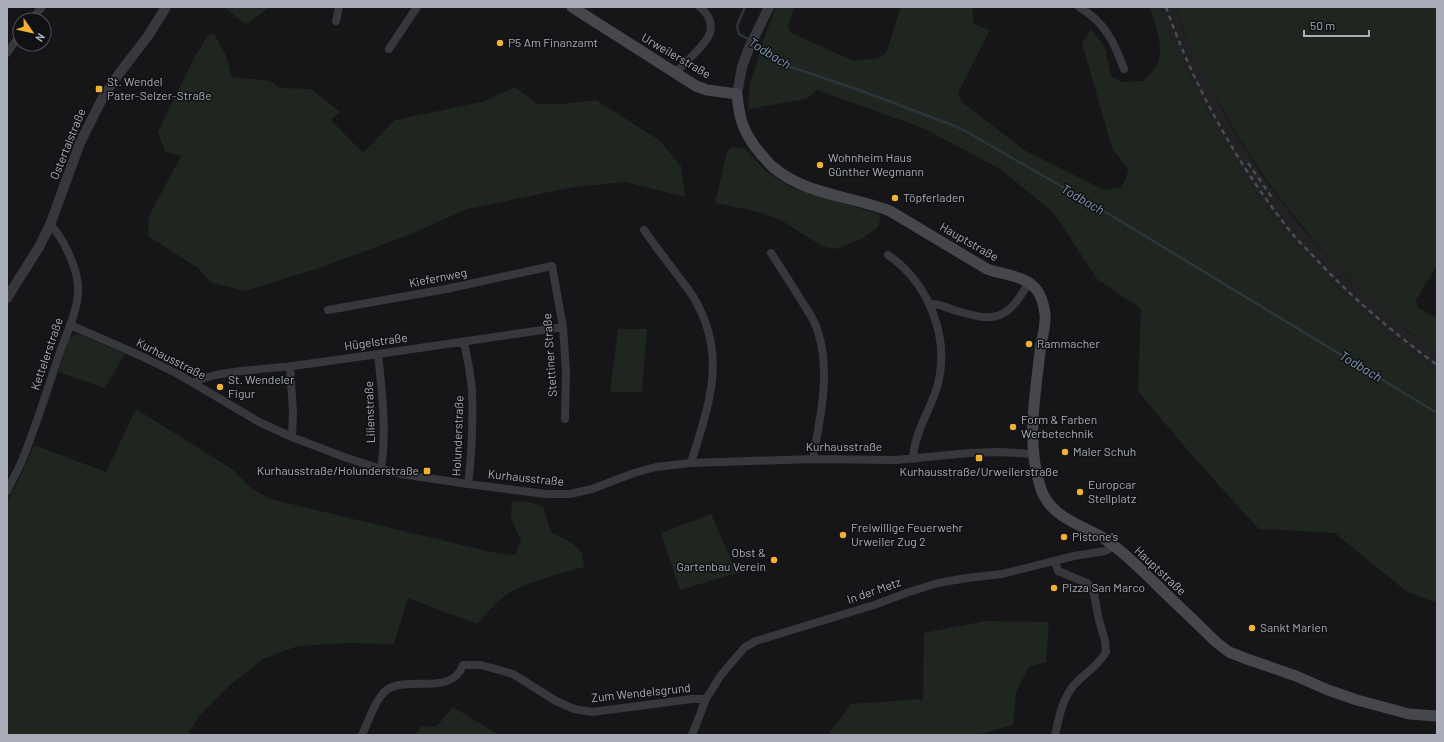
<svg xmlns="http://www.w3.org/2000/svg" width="1444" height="742" viewBox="0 0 1444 742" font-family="Barlow,sans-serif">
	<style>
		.built { fill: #222225 }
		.green { fill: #1e261f }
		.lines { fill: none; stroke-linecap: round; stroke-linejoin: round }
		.stream { stroke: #2c353c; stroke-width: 2.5 }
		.minor { stroke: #37383d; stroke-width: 8 }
		.tertiary { stroke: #37383d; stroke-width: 10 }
		.secondary { stroke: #45474d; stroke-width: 11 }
		.rail { stroke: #4a4c52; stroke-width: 2.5; stroke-dasharray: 5 4; stroke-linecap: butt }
		.poi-dot { fill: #f2b134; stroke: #111113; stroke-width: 1.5 }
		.labels { text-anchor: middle; stroke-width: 3; stroke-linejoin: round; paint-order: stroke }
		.poi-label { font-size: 12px; fill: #a8adb8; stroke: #111113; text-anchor: start }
		.street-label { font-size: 12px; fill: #a8adb8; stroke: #111113 }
		.water-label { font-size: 13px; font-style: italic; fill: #7f9bb3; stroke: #111113 }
	</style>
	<rect width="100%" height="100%" fill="#161618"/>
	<!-- built -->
	<path class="built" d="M1161,7H1176L1184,31L1203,72L1228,121L1259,172L1299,225L1349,279L1406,330L1437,353V372L1398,343L1338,288L1285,233L1245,177L1215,126L1170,35Z"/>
	<!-- green -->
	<path class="green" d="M224,7H270L246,25Z
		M776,7H794L788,26L791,33L852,60L877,59L886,53L901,7H972L974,24L990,30L958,93L962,102L1024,150L1104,190L1122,187L1129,170L1112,148L1082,43L1091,29L1104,45L1111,76L1121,82L1143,81C1147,77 1153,72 1156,67C1166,49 1155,26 1150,7H1161L1170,35L1215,126L1245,177L1285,233L1338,288L1398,343L1437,372V603L1407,592L1335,533L1259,529C1217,484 1177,439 1138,391L1141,309L1097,279L1053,212L1000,169L923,128L817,90L806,99L748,109L750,85L764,38Z
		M1176,7H1437V265L1416,300L1418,308L1437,318V353C1343,285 1267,196 1214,93C1199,65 1186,37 1176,7Z
		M214,34L226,56L232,77L270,81L280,88L311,89L340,112L331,120L363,153L395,120L482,102L515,87L538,104H562L596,100L659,140L681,166L685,197L625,182L574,187L467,209L409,235L316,269L245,291L212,283L198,268L148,236L149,216L181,156L165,152L158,132L194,58L208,35Z
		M731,147L744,148L767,172L792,188L879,214L881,216L878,227L863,238L837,249L822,246L782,221L759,212L715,203L727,152Z
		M618,329H647L642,392H610Z
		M78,334L125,354L105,388L58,372L70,337Z
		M136,409L232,469L251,488L270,499L491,552L515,555L521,541L511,518L512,501L530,502L543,507L551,532L572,543L582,553L584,567C559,574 533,580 510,592C499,599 486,614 477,624L408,598L394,644L348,643L298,646L263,659L229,686L199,716L189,732L190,735H7V501L18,482L34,445L106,472Z
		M711,514L737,573L680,590L661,533Z
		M985,621L1049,622L1046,662L1029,667L1016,692L1013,725L977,735H828L851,704L923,699L924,633Z
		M453,707L496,733L495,735H415L422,726L436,727Z"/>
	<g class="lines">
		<!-- stream -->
		<path class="stream" d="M745,7L737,26L739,34L750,40
			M754,43L766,49L785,65L859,90L960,128L1094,205L1437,413"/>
		<!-- minor -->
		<path class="minor" d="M1079,7C1105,22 1114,42 1124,69
			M31,20L42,7
			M336,21L339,7
			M389,49L417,7
			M7,53L20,35
			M675,73C683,65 706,44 709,35C714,24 708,14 700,7
			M644,230C655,246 667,261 678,276C684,284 690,291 694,298C728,356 709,404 691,463
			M771,253C781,268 791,284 801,300C807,310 815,320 818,332C831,373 820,418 813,459
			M888,255C929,283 951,339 937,387C930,411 914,433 913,459
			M930,304C938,303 946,307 954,310C995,323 1007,321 1029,282
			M328,310L446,289L552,266L563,327L566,371L565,419
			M70,325L139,355L178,374L259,422L292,437L344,457L381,469L401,474L468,484L546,494H570L592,489L634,473L656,467L691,463L813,459L896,460L969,453L999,452L1034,454
			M464,342C467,358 471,374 472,391C473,422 472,453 468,484
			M378,354C382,393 387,431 381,469
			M290,366L293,413L292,437
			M194,383C210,371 270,369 292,366C382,354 472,340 563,327
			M7,491C12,480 19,469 23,458C37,423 48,387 60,352C67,333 79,307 78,288C78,270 63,236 50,225
			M362,735C368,722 376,697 388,689C410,676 452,696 463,665H481L513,674L556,701L574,709L592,712L692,699H706
			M692,735L706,699L721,675L745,647L756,641L874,605L909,592L938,583L967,578L1002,574L1074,556L1105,551L1114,546
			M1055,735C1059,718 1062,699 1074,685C1085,673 1097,667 1106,652L1105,641L1099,620L1093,589L1087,583L1058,571L1055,561"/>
		<!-- tertiary -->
		<path class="tertiary" d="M737,94L742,67L749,48L769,7
			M7,298L39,247L50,225L80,143L103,97L118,75L148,36L166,7"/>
		<!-- secondary -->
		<path class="secondary" d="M572,7L696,86L707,90L737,94C739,119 744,134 760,153C764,157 768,163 773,167C805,195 852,196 890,211L987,269C1003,275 1024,275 1036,289C1042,296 1044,306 1045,314C1046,324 1043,335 1041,344C1038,368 1035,392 1033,417C1032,439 1033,464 1040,486C1048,515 1076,523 1100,536C1120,548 1138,567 1155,583C1175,603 1196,622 1216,642L1229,652L1247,659L1296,676L1328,690L1357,700L1409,714L1437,716"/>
		<!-- rail -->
		<path class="rail" d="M1166,7C1194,87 1237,164 1290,231C1298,241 1308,250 1317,260C1353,299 1394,333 1437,365
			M1248,163L1273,199"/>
	</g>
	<!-- markers -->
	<g class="poi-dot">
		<circle cx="500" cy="43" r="4"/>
		<rect x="95" y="85" width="8" height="8" rx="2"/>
		<circle cx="820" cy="165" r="4"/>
		<circle cx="895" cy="198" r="4"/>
		<circle cx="1029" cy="344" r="4"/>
		<circle cx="220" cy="387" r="4"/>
		<circle cx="1013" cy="427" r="4"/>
		<circle cx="1065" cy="452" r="4"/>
		<rect x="975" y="454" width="8" height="8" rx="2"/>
		<rect x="423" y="467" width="8" height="8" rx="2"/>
		<circle cx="1080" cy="492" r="4"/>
		<circle cx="843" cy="535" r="4"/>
		<circle cx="1064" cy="537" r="4"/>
		<circle cx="774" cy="560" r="4"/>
		<circle cx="1054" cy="588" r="4"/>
		<circle cx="1252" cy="628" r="4"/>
	</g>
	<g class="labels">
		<!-- poi labels -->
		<g class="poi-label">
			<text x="508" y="47">P5 Am Finanzamt</text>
			<text x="107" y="86">St. Wendel<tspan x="107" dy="14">Pater-Selzer-Straße</tspan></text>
			<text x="828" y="162">Wohnheim Haus<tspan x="828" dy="14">Günther Wegmann</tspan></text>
			<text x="903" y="202">Töpferladen</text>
			<text x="1037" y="348">Rammacher</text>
			<text x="228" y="384">St. Wendeler<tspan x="228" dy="14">Figur</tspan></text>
			<text x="1021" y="424">Form &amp; Farben<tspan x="1021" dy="14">Werbetechnik</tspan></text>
			<text x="1073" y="456">Maler Schuh</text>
			<text x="419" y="475" text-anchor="end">Kurhausstraße/Holunderstraße</text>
			<text x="979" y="476" text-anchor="middle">Kurhausstraße/Urweilerstraße</text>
			<text x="1088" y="489">Europcar<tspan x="1088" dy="14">Stellplatz</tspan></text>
			<text x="851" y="532">Freiwillige Feuerwehr<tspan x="851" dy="14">Urweiler Zug 2</tspan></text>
			<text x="1072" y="541">Pistone's</text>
			<text x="766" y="557" text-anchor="end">Obst &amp;<tspan x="766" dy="14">Gartenbau Verein</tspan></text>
			<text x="1062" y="592">Pizza San Marco</text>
			<text x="1260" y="632">Sankt Marien</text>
		</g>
		<!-- street labels -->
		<g class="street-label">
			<text transform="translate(676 56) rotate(30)" y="4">Urweilerstraße</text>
			<text transform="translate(68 144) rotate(-68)" y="4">Ostertalstraße</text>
			<text transform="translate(969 242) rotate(30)" y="4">Hauptstraße</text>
			<text transform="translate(438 278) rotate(-11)" y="4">Kiefernweg</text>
			<text transform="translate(376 342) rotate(-8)" y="4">Hügelstraße</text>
			<text transform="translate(47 354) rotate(-71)" y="4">Kettelerstraße</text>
			<text transform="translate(550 355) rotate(-94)" y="4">Stettiner Straße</text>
			<text transform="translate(171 359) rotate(27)" y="4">Kurhausstraße</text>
			<text transform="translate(370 412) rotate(-92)" y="4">Lilienstraße</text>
			<text transform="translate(458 436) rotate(-88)" y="4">Holunderstraße</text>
			<text x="844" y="451">Kurhausstraße</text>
			<text transform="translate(526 478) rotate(6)" y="4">Kurhausstraße</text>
			<text transform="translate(1160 571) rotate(43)" y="4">Hauptstraße</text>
			<text transform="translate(874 591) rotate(-19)" y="4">In der Metz</text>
			<text transform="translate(641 693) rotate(-6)" y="4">Zum Wendelsgrund</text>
		</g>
		<!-- water labels -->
		<g class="water-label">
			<text transform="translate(770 53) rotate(32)" y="5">Todbach</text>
			<text transform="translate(1083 199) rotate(30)" y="5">Todbach</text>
			<text transform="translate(1361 366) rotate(31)" y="5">Todbach</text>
		</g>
	</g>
	<!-- border -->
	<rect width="1444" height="742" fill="none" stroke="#a8adb8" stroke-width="16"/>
	<!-- north arrow -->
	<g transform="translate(32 32) rotate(124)"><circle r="19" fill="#111113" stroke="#4d4f55"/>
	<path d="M0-3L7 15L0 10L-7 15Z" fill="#f2b134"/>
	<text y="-6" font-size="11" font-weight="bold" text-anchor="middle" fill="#a8adb8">N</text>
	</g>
	<!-- scale -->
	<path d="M1304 30v6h65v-6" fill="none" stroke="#a8adb8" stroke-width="2"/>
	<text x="1310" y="30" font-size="12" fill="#a8adb8" stroke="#111113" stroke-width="3" paint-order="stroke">50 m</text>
</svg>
